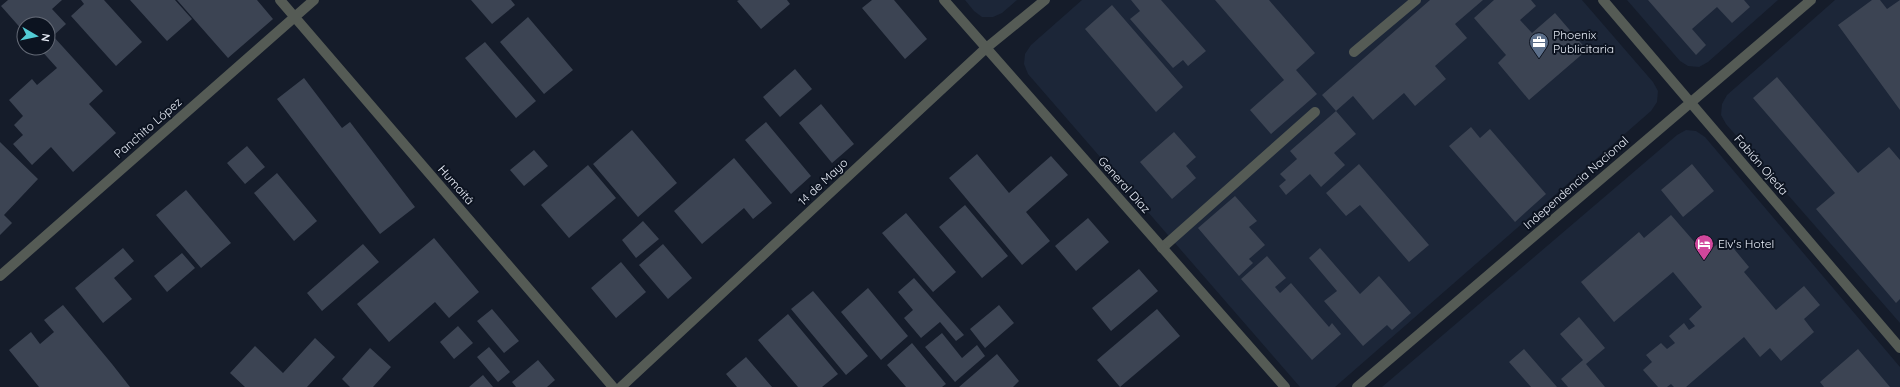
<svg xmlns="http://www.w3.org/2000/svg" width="1900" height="387" viewBox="0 0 1900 387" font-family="Quicksand,sans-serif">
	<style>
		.built { fill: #1c2638 }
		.building { fill: #3c4453 }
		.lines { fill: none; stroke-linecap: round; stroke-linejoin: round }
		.lane { stroke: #555b55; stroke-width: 10 }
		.street { stroke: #555b55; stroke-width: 10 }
		.labels { text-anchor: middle; stroke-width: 4; stroke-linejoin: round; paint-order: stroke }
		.poi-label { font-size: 12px; fill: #e8edf7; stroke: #0c1320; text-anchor: start }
		.street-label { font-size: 12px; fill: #e8edf7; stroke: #0c1320 }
	</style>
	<rect width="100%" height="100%" fill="#151c2a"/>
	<!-- built -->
	<path class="built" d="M965,0H1017L1002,13L993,17H982L974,11Z
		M1082,0H1582L1653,82L1658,91L1657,102L1651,111L1335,387H1300L1028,74L1024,64L1025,54L1031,45Z
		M1627,0H1778L1708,62L1699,67L1688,66L1680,61Z
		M1835,0H1900V323L1726,124L1721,115L1722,104L1727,95Z
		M1686,130L1696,131L1705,137L1900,367V387H1382L1677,135Z"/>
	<!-- building -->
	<path class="building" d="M8,0H62L52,9L66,24L53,36L103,91L89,104L116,133L73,172L51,147L32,165L13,144L23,135L14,125L23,116L9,100L32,79L37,85L57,68L39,48H48V24H24V32L1,6Z
		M81,0H104L142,42L116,66L71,16L84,4Z
		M130,0H175L192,19L167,41Z
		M177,0H257L273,19L228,58Z
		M471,0H511L515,5L492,24Z
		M739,0H787L790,4L761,29L737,1Z
		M872,0H894L927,39L905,59L862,8Z
		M1131,0H1161L1206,51L1188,66L1183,60L1173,68L1130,19L1140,11Z
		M1215,0H1269L1315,53L1296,70L1317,94L1271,134L1250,110L1284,80Z
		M1430,0H1483L1455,24L1467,38L1435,66L1446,79L1415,106L1404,93L1373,120L1353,96L1336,111L1322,95Z
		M1494,0H1531L1536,6L1520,20L1532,33L1555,13L1587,50L1529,100L1498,63L1506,55L1474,18Z
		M1648,0H1744L1750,7L1732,23L1717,7L1692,29L1706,45L1696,55Z
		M1872,0H1880L1887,9L1900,0V110L1838,25Z
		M1112,5L1183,87L1156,112L1085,29Z
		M528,17L573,70L544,94L500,42Z
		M485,42L536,101L516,118L465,58Z
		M795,69L812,89L780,117L763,97Z
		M1777,77L1858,173L1889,147L1900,160V299L1896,303L1816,209L1835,193L1753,98Z
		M304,78L342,128L350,122L415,207L380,234L277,99Z
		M821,104L854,144L832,163L799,123Z
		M1336,111L1356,134L1334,153L1345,165L1321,187L1310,174L1286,195L1279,186L1286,180L1280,174L1297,159L1290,151Z
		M766,122L811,176L791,194L745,140Z
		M1471,127L1480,138L1490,129L1546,194L1515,222L1449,146Z
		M632,130L677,183L638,217L593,164Z
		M1174,132L1196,157L1186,166L1196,178L1172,199L1140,162Z
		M0,142L38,179L4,215L12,223L0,235Z
		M247,146L265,167L245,184L227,163Z
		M534,150L548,166L524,186L510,170Z
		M977,154L1009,193L1051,156L1068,175L1026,212L1050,241L1022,265L949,178Z
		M734,158L772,203L753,219L744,208L702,244L674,211Z
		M1359,164L1429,245L1409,262L1360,205L1346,216L1326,193Z
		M1692,164L1714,191L1683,217L1661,190Z
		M588,165L616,198L569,238L541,205Z
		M277,173L317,221L294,241L254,193Z
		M186,190L231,243L201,268L156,215Z
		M1235,196L1257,221L1249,227L1265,245L1249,259L1253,263L1239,276L1198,228Z
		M965,205L1008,256L982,278L939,227Z
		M906,213L956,272L933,292L882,233Z
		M1671,215L1705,254L1725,238L1749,267L1744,272L1776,310L1804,286L1820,305L1804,319L1814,332L1781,361L1770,348L1760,357L1744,337L1686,387H1674L1671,384L1667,387H1658L1643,370L1652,362L1646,355L1661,343L1667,349L1675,343L1669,336L1684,323L1689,330L1695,326L1689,319L1702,307L1673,272L1614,322L1581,282L1639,232L1644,238Z
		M1088,218L1109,242L1076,271L1055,246Z
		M643,221L659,239L636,258L622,240Z
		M434,238L479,292L449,318L435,302L389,342L357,304Z
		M363,244L379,262L322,311L307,293Z
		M663,244L692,278L668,299L639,265Z
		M123,248L134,261L114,278L132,299L103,323L75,288Z
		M1320,248L1360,294L1379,276L1411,313L1392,330L1387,325L1363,346L1324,301L1337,291L1309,258Z
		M182,253L195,268L167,292L154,276Z
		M1267,256L1286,278L1275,287L1280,293L1291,283L1329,327L1332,323L1341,334L1312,360L1241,279Z
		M621,262L646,292L616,318L591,288Z
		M1139,269L1158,291L1111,331L1092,308Z
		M914,278L964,335L956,341L940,322L921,338L904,318L913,310L898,292Z
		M868,288L908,336L881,360L841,312Z
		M813,291L868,356L846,375L791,309Z
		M63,305L112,364L130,387H39L9,350L31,332L40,344L54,332L44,320Z
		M999,305L1014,323L985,348L970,329Z
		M492,309L519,341L504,353L477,321Z
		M1157,309L1180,336L1120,387L1097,360Z
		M788,314L838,374L822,387H798L758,340Z
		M1579,317L1605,348L1586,364L1605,387H1568L1561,379L1583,360L1560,334Z
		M458,326L473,343L454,359L440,342Z
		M942,333L962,358L977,345L985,356L955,382L925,347Z
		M315,338L335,357L307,387H245L230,373L255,346L283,373Z
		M912,343L946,384L942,387H906L887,365Z
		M489,347L510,372L498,382L477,357Z
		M370,348L391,367L373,387H350L342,379Z
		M1524,349L1557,387H1531L1509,362Z
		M1858,349L1890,387H1824L1820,382Z
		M997,354L1019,381L1013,387H959Z
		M746,357L772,387H737L726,374Z
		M538,360L555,380L547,387H516L512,382Z
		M483,375L493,387H469Z"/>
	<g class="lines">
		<!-- lane -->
		<path class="lane" d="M1354,52L1416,0
			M1162,248L1315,112"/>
		<!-- street -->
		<path class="street" d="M280,0L613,387
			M944,0L1285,387
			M1603,0L1900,348
			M0,276L314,0
			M621,387L985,49L1045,0
			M1357,387L1811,0"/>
	</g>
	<!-- icons -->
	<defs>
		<symbol id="office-pin" viewBox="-11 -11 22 30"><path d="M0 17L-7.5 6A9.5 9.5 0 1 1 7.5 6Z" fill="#5c6f8a" stroke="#0c1320"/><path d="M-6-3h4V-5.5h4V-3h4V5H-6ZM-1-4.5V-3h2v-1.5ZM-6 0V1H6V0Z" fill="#fff"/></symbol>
		<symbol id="hotel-pin" viewBox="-11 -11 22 30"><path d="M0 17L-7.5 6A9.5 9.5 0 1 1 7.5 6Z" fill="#d1479c" stroke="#0c1320"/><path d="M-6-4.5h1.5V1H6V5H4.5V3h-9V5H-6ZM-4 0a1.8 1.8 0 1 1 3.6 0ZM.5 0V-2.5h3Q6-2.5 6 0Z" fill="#fff"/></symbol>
	</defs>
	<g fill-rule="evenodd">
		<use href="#office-pin" x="1528" y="31" width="22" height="30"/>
		<use href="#hotel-pin" x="1693" y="233" width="22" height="30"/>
	</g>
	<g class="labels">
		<!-- poi labels -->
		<g class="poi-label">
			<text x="1553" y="39">Phoenix<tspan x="1553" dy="14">Publicitaria</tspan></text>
			<text x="1718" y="248">Elv's Hotel</text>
		</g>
		<!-- street labels -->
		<g class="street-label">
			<text transform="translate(148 128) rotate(-41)" y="4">Panchito López</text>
			<text transform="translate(1761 165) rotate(49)" y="4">Fabián Ojeda</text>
			<text transform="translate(823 182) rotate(-43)" y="4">14 de Mayo</text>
			<text transform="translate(1576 183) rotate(-41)" y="4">Independencia Nacional</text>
			<text transform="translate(456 185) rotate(49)" y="4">Humaitá</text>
			<text transform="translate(1124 185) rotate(48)" y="4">General Díaz</text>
		</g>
	</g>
	<!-- north arrow -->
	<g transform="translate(36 36) rotate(99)"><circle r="19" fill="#0c1320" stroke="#646a76"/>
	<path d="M0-3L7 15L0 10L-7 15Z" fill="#52ccd5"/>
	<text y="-6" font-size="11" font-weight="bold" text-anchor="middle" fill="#e8edf7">N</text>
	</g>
</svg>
